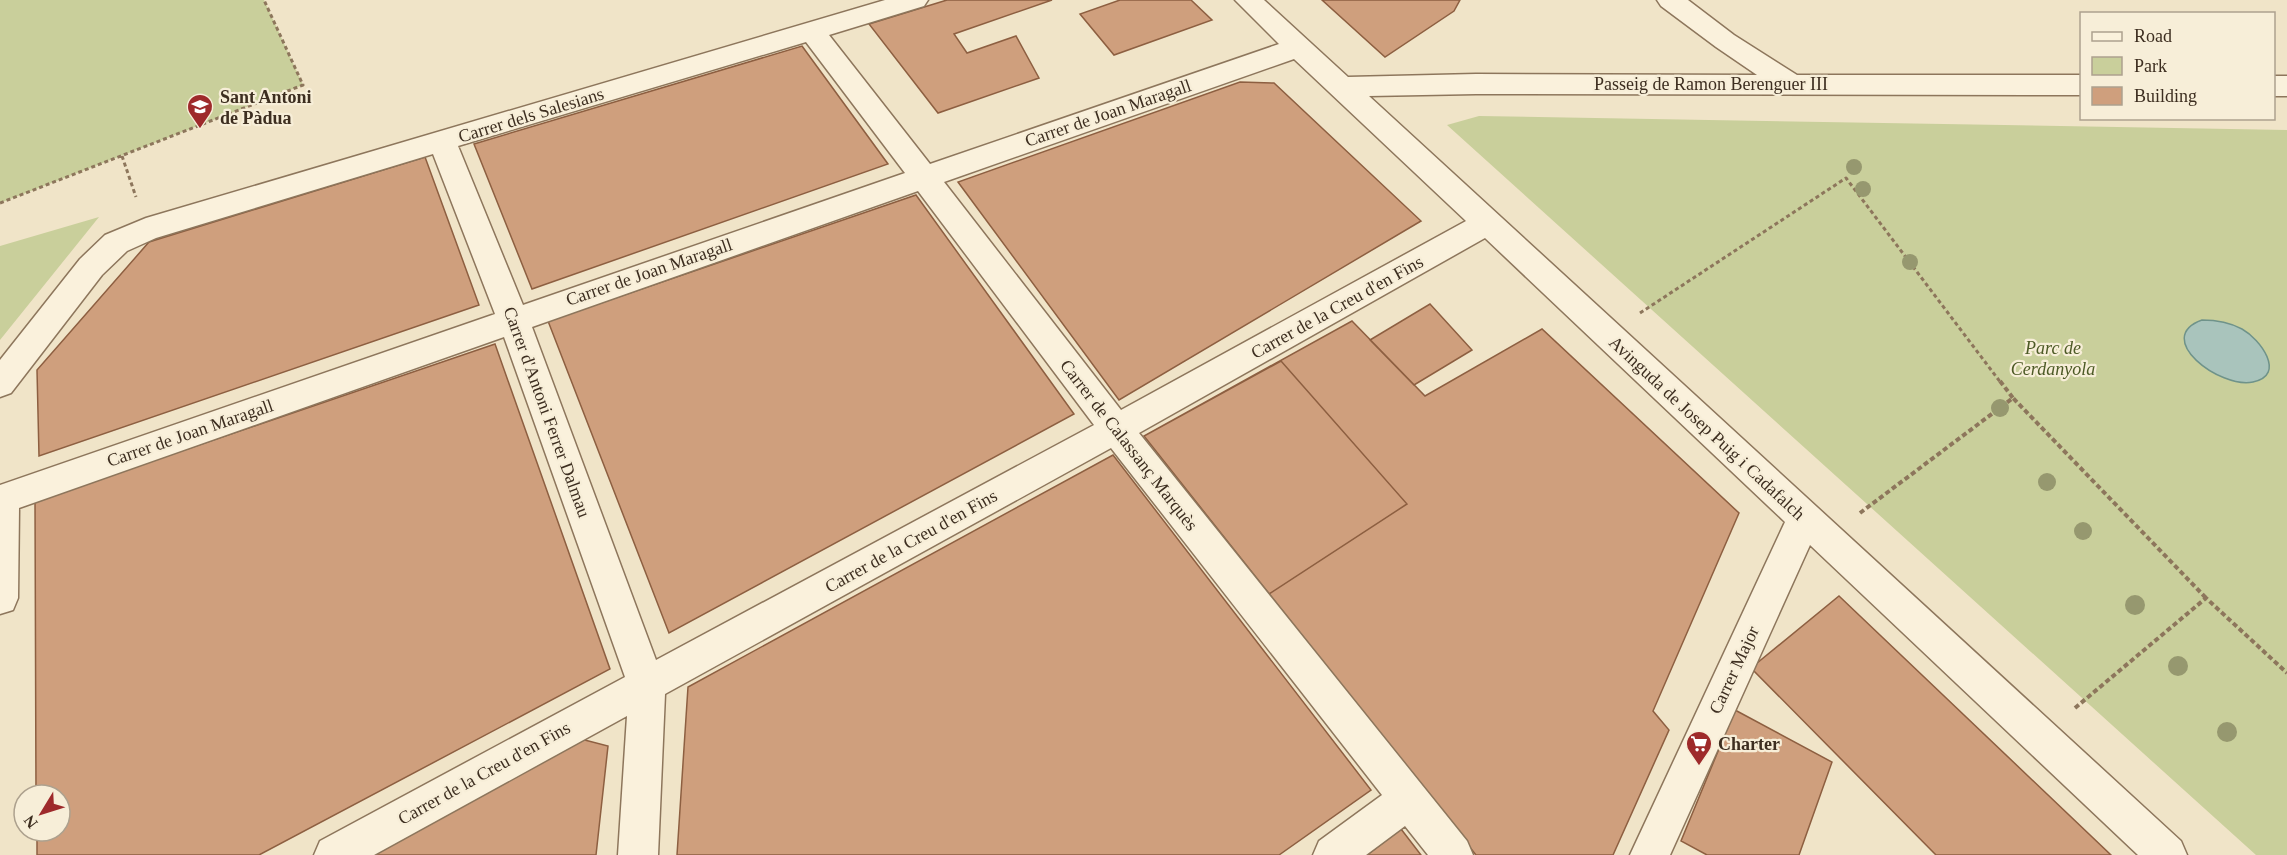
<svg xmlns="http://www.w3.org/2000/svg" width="2287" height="855" viewBox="0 0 2287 855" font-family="'Times New Roman',serif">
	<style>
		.green { fill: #c9cf9b }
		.water { fill: #a9c4bc; stroke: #6f938a; stroke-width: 1.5 }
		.building { fill: #cf9f7d; stroke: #8d5f41; stroke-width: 1.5 }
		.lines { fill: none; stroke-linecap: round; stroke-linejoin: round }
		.street-casing { stroke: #8d765c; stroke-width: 3 }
		.path-far1 { stroke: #8d765c; stroke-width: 3; stroke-dasharray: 4 3; stroke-linecap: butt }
		.path { stroke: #8d765c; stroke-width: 4; stroke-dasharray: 5 3; stroke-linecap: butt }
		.street { fill: #faf1dc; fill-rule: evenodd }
		.tree { fill: #96986f }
		.labels { text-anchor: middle; stroke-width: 4.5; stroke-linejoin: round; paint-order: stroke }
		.street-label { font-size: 18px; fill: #3d2e20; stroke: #f7eed8 }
		.poi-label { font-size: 18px; font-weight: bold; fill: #3d2e20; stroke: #f7eed8; text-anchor: start }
		.park-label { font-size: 18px; font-style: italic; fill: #4d5a26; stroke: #f7eed8 }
	</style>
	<rect width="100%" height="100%" fill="#f0e4c8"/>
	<!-- green -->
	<path class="green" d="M0,0H264L303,85L0,203Z
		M1479,116L2287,130V855H2256L1447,125Z
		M99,217L0,340V246Z"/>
	<!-- water -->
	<path class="water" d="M2202,320C2216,320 2229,322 2242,329C2260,339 2287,375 2253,382C2220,389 2152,338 2202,320Z"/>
	<!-- building -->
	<path class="building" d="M947,0H1052L954,34L967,53L1016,36L1039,78L938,113L869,24Z
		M1120,0H1191L1212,20L1114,55L1080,14Z
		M1322,0H1460L1454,11L1385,57Z
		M802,46L888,164L532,289L474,144Z
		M1240,82L1274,83L1421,221L1119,400L958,182Z
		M425,157L479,305L39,456L37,370L149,242Z
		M916,195L1074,414L669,633L548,321Z
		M1430,304L1472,350L1414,385L1370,340Z
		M1352,321L1425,396L1542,329L1739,513L1653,711L1669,730L1613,855H1476L1144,436Z
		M495,344L610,669L259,855H37V831H60V795H36L35,501Z
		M1281,361L1407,504L1269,594L1144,436Z
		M1113,455L1371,790L1279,855H677L688,687Z
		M1839,596L2111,855H1936L1751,668Z
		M1735,710L1832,762L1799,855H1707L1681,841Z
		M577,738L608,746L596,855H365Z
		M1401,829L1421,855H1367Z"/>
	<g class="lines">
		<defs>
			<path id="street" d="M885,0H928L924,6L829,35L930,164L1279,44L1235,0H1264L1348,77L1476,74L1757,75L1716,47L1661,6L1657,0H1688L1734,35L1797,75H2082V95L1476,94L1369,96L2181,841L2187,855H2138L1810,545L1670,855H1630L1785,522L1485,238L1139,433L1467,841L1473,855H1428L1405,826L1366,855H1313L1319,841L1382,795L1111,448L665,694L658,855H618L627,716L374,855H314L320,841L625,677L504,337L19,508L18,598L13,610L0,614V485L495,314L433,154L156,238L127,251L102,275L11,393L0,397V360L80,259L105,235L146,218ZM806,42L905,173L523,305L458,146ZM1294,59L1466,221L1121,410L944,182ZM918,191L1094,425L656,660L532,327Z
				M2274,76H2287V96H2274Z"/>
		</defs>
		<!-- street casing -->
		<use href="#street" class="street-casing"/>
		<!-- path-far1 -->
		<path class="path-far1" d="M122,156L136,197
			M0,203L303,85L264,0
			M1640,313L1846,178L2001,383"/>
		<!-- path -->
		<path class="path" d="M2000,381L2013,398
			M1860,513L2013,398L2206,598
			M2075,708L2206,598L2287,673"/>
		<!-- street -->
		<use href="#street" class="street"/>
	</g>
	<!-- trees -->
	<g class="tree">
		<circle cx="1854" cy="167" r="8"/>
		<circle cx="1863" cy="189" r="8"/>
		<circle cx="1910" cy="262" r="8"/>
		<circle cx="2000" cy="408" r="9"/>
		<circle cx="2047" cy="482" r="9"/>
		<circle cx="2083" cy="531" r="9"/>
		<circle cx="2135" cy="605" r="10"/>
		<circle cx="2178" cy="666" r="10"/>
		<circle cx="2227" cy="732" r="10"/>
	</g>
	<!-- icons -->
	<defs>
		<symbol id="school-pin" viewBox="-11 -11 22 30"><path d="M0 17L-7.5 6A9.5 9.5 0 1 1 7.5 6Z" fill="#9e2a2b" stroke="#f7eed8"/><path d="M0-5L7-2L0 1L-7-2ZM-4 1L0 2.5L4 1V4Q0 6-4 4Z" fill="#fff"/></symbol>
		<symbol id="supermarket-pin" viewBox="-11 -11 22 30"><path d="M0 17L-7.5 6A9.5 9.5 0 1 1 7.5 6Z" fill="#9e2a2b" stroke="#f7eed8"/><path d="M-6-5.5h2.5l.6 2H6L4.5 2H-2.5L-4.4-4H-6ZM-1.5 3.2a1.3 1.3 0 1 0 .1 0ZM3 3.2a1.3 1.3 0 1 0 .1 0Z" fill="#fff"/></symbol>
	</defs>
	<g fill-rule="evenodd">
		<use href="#school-pin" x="185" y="92" width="30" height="40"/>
		<use href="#supermarket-pin" x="1684" y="729" width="30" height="40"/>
	</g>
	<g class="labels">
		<!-- street labels -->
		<g class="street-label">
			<text x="1711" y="90">Passeig de Ramon Berenguer III</text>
			<text transform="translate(1108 113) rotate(-19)" y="6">Carrer de Joan Maragall</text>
			<text transform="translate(531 115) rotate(-17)" y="6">Carrer dels Salesians</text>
			<text transform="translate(649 272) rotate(-19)" y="6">Carrer de Joan Maragall</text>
			<text transform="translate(1337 307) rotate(-29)" y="6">Carrer de la Creu d'en Fins</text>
			<text transform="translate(547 412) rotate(70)" y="6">Carrer d'Antoni Ferrer Dalmau</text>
			<text transform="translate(1707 428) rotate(43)" y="6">Avinguda de Josep Puig i Cadafalch</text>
			<text transform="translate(190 433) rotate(-19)" y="6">Carrer de Joan Maragall</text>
			<text transform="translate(1129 445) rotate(52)" y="6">Carrer de Calassanç Marquès</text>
			<text transform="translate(911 541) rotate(-29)" y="6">Carrer de la Creu d'en Fins</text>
			<text transform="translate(1734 670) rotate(-65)" y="6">Carrer Major</text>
			<text transform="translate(484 773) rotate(-29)" y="6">Carrer de la Creu d'en Fins</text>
		</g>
		<!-- poi labels -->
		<g class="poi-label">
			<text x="220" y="103">Sant Antoni<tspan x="220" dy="21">de Pàdua</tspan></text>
			<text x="1718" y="750">Charter</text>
		</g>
		<!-- park labels -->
		<g class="park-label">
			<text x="2053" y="354">Parc de<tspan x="2053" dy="21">Cerdanyola</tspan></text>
		</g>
	</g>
	<!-- legend -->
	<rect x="2080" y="12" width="195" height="108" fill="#f7eed8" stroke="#ada18e" stroke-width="1.5"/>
	<rect x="2092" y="32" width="30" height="9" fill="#faf1dc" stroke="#ada18e" stroke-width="1.5"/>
	<text x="2134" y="42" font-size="18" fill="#3d2e20">Road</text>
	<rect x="2092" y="57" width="30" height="18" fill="#c9cf9b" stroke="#ada18e" stroke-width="1.5"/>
	<text x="2134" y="72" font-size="18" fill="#3d2e20">Park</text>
	<rect x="2092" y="87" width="30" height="18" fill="#cf9f7d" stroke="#ada18e" stroke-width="1.5"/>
	<text x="2134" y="102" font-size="18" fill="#3d2e20">Building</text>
	<!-- north arrow -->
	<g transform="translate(42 813) rotate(232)"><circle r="28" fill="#f7eed8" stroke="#ada18e" stroke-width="1.5"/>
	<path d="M0-4.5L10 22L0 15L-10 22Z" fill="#9e2a2b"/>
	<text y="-9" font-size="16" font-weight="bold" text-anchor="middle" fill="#3d2e20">N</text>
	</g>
</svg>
